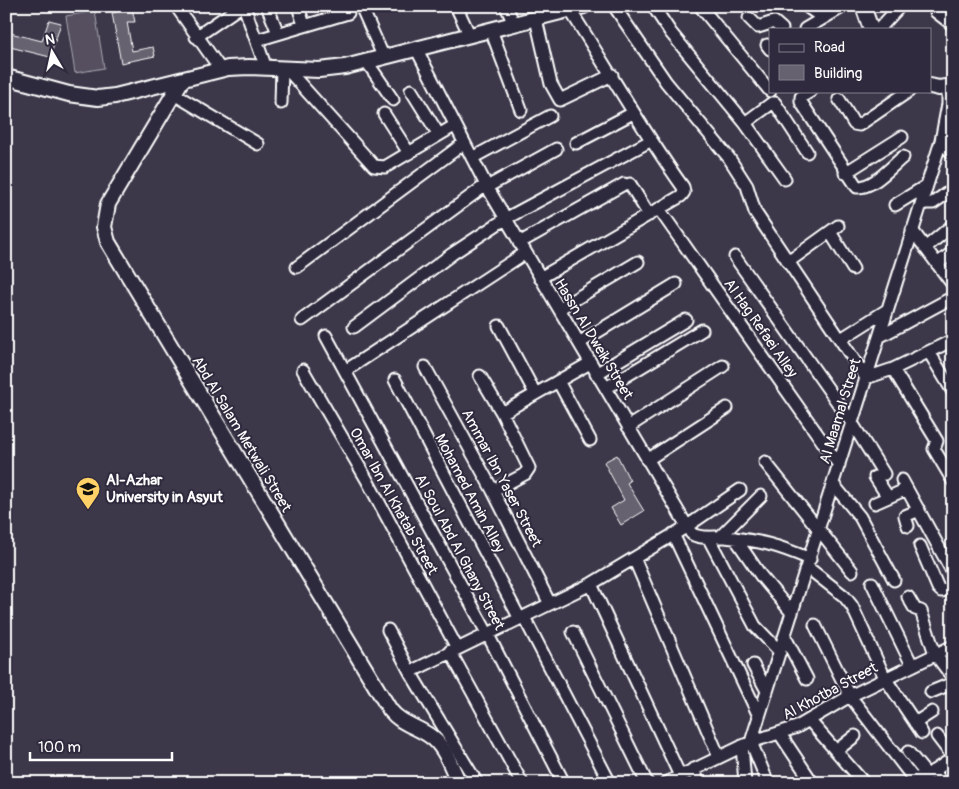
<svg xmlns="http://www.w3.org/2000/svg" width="959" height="789" viewBox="0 0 959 789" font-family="Pangolin,sans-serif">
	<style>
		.green { fill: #555060; stroke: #aaa8b0 }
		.building { fill: #666270; stroke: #fff }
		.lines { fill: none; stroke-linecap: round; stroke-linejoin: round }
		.minor-casing { stroke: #fff; stroke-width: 15 }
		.tertiary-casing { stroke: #fff; stroke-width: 18 }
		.minor { stroke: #2f2a3d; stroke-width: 11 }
		.tertiary { stroke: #2f2a3d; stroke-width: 14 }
		.labels { text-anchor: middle; stroke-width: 4; stroke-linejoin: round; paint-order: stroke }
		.street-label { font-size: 15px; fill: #fff; stroke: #2f2a3d }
		.poi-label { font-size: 15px; font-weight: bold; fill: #fff; stroke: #2f2a3d; text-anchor: start }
	</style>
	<rect width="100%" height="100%" fill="#3c3749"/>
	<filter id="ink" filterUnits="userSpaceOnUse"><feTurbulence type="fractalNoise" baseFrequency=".02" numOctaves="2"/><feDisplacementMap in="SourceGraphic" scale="10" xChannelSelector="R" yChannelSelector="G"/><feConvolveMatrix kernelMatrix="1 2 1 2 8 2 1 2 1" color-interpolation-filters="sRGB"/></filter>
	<g filter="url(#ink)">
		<!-- green -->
		<path class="green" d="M95,11L104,68L75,73L66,16Z"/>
		<!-- building -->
		<path class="building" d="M132,8L135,22H127L132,51L153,47L155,56L121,63L112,13Z
			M49,20L61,23L50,57L6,46V32L42,41Z
			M617,455L630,481L627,483L644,511L621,525L611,508L624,500L604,462Z"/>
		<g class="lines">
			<defs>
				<path id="minor" d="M176,6L221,70
					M244,6L266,68
					M267,6L278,33
					M298,6L304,25
					M361,6L384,58
					M456,6L470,36
					M506,6L514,24
					M614,6L666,82L729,158L747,186L755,212L866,378L893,369L953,340
					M653,6L671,33L745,123L785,179
					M700,6L770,91
					M806,6L823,18
					M936,12L953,25
					M749,18L758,27L774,22L782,29
					M536,19L551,84L560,100L612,75
					M805,29L844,6
					M879,29L900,6
					M491,30L521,110
					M196,37L241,6
					M257,40L348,13
					M767,45L770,49
					M417,50L486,185L691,533C699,540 715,536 725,537C761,541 777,545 810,559
					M367,62L393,100
					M286,68L374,166L385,167L454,126
					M411,90L439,135
					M811,91L801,97V102L857,187C873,188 891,167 903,157
					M174,94L258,144
					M839,99L854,124L859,125L909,91
					M281,103L282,68
					M384,114L409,153
					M745,123L772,103H775L807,152
					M941,141L953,154
					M576,143L633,113
					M472,158L550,116
					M845,173L902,137
					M630,184L649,215
					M487,187L556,149
					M922,199L926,203H933L953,189
					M895,205L926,186
					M659,209L839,465
					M912,230L953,285
					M830,232L853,269
					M519,243L624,184
					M925,248L953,225
					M735,257L852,423L884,474
					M788,262L838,226
					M937,264L953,252
					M297,267L463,144
					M540,278L681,196L684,192L683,187C642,130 608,69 570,10
					M560,308L638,262
					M302,320L486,185
					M499,326L535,393
					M354,327L452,254L505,219L650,141
					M326,336L487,633L564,783
					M879,337L953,297
					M841,339L887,310
					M579,343L676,284
					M929,352L953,392
					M425,367L493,491L550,604
					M893,369L937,441L934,449L953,481
					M303,370L367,480L457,648
					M345,371L525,253
					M596,374L686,320
					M480,376L502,413L529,468L525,474L493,491
					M395,380L520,619
					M558,381L590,440
					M606,388L702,330
					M502,413L590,363
					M628,427L723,366
					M647,460L727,408
					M765,462L852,571
					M875,477L888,497
					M902,480L953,573
					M833,484L860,517L894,580
					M875,503L907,489
					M908,526L905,516L919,510
					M673,534L759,716
					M708,537L755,626L780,652
					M720,537L761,496
					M735,538L761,576L792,613
					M920,546L938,588L941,591L953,589
					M634,558L719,757
					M807,567L844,596L852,606L885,678L922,733
					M872,583L912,665
					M591,584L680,776
					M908,597L915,609L921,611L935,654L953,678
					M524,617L610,783
					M815,625L850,696L913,778H923L953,758
					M388,630L410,672L477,783
					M573,632L647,783
					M785,637L807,679
					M450,651L522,783
					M753,665L767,691
					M410,672L591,584L686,527L740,490
					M931,692L953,683
					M809,720L864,783
					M915,723L932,712
					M780,734L812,782
					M937,736L953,757
					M742,746L745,783
					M836,751L855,736
					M908,752L927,775
					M693,769L699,783
					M933,771L943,783
					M666,783L751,742L797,727L850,696L953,646
					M768,783L751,742L941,141L948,104V87"/>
				<path id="tertiary" d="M863,6L871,29
					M6,77L69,94L98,98L115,96L228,68L249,67L319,70L345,67L584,6
					M182,80L108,204L104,227L108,242L390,710C401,724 416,726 430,736C445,746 451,767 459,783
					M930,86L939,88L953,86"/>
			</defs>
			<!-- minor casing -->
			<use href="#minor" class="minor-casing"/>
			<!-- tertiary casing -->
			<use href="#tertiary" class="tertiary-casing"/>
			<!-- minor -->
			<use href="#minor" class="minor"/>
			<!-- tertiary -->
			<use href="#tertiary" class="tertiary"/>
		</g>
	</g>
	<!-- icons -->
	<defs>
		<symbol id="university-pin" viewBox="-11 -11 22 30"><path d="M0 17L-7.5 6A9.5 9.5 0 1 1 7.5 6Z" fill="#ffd166" stroke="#2f2a3d"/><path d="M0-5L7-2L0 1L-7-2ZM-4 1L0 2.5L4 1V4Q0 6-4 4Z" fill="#111"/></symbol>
	</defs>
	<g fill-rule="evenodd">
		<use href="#university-pin" x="74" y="475" width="28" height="38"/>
	</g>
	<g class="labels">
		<!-- street labels -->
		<g class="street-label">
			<text transform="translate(761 328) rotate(55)" y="5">Al Hag Refaei Alley</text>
			<text transform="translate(594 339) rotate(59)" y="5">Hassn Al Dweik Street</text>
			<text transform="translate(840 411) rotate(-73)" y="5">Al Maamal Street</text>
			<text transform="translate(242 434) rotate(59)" y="5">Abd Al Salam Metwali Street</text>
			<text transform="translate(502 478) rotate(62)" y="5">Ammar Ibn Yaser Street</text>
			<text transform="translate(470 493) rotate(62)" y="5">Mohamed Amin Alley</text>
			<text transform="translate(394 501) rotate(61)" y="5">Omar Ibn Al Khatab Street</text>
			<text transform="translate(460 552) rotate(62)" y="5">Al Soul Abd Al Ghany Street</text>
			<text transform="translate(830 691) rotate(-28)" y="5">Al Khotba Street</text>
		</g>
		<!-- poi labels -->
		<g class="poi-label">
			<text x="106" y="485">Al-Azhar<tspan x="106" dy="17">University in Asyut</tspan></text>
		</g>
	</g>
	<!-- margin -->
	<rect width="959" height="789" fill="none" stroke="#2f2a3d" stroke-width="25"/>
	<rect x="12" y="12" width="934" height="764" fill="none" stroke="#fff" stroke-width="2" filter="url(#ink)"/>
	<!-- legend -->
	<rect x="769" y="28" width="162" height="65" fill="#2f2a3d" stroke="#827f8b"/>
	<rect x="779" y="44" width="25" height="8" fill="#2f2a3d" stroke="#827f8b"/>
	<text x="814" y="52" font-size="15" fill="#ffffff">Road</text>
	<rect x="779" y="65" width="25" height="15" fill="#666270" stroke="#827f8b"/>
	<text x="814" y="78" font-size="15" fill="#ffffff">Building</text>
	<!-- north arrow -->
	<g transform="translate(52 52) rotate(351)" stroke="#2f2a3d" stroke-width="4" paint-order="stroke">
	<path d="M0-4L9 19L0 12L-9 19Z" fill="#ffffff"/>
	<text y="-8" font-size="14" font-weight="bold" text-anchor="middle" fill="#ffffff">N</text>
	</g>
	<!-- scale -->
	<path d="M30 752v8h142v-8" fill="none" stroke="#ffffff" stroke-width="2.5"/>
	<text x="38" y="752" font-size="15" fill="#ffffff" stroke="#2f2a3d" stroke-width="4" paint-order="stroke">100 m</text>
</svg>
